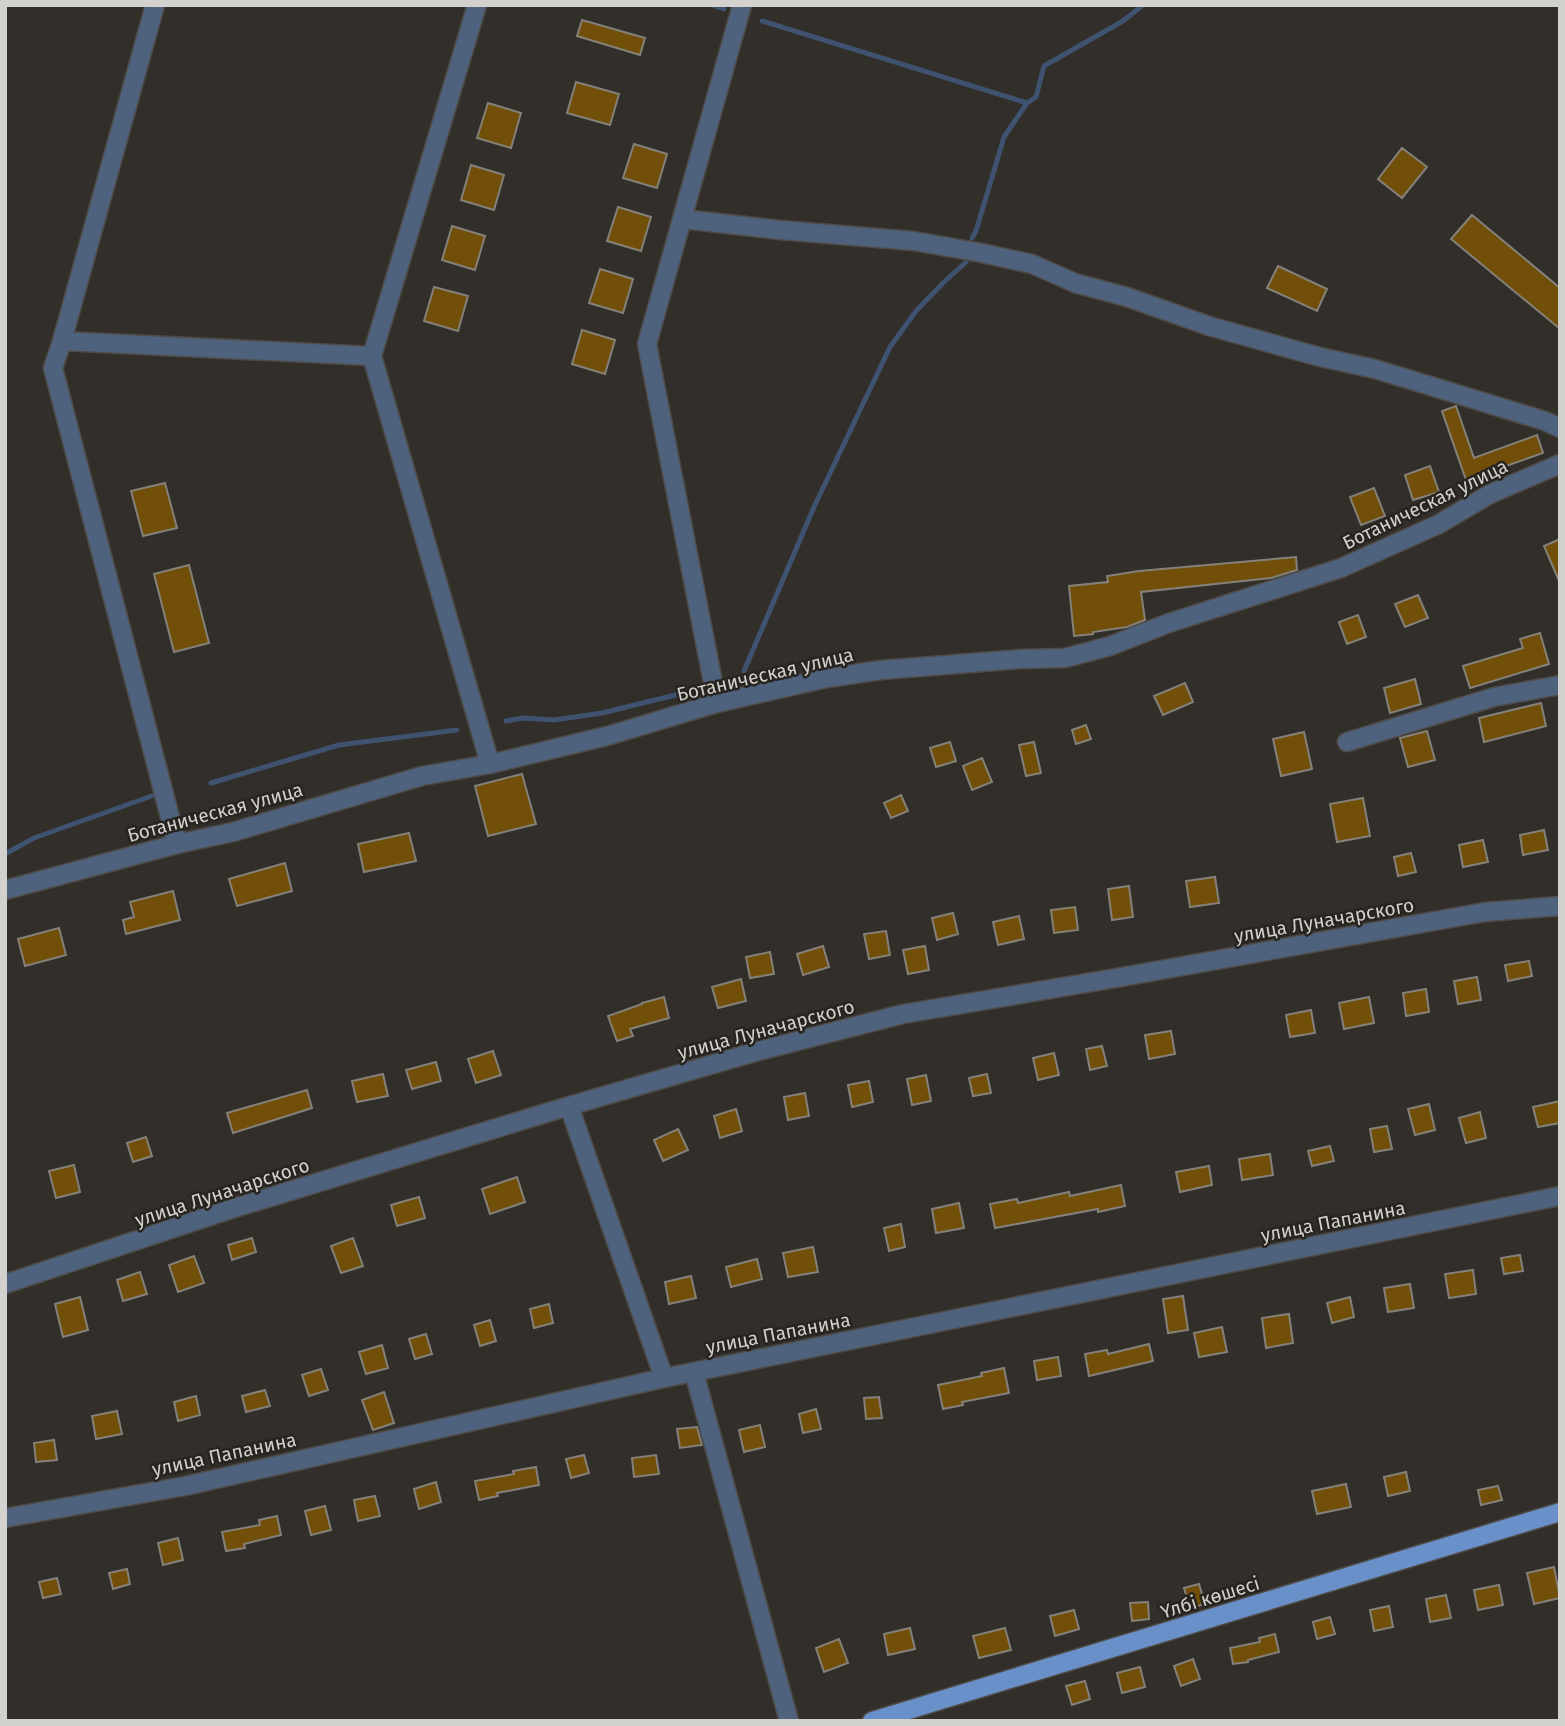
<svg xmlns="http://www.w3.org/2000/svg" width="1565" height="1726" viewBox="0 0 1565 1726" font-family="'Fira Sans',sans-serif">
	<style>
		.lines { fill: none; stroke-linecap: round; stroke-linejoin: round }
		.stream { stroke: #3f5270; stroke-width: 5 }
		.building { fill: #724f08; stroke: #84807a; stroke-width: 2 }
		.minor-casing { stroke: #4f4b47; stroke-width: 21 }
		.primary-casing { stroke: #4f4b47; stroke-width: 21 }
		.minor { stroke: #4e617d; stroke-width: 18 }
		.primary { stroke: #6a90ca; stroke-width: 18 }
		.labels { text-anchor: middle; stroke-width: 5; stroke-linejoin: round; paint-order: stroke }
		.street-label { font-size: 19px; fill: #d3d1cd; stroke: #282520 }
	</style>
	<rect width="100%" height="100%" fill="#322e29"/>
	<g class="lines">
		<!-- stream -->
		<path class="stream" d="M712,5L724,9
			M762,21L1027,103
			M972,238L976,231L1004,137L1027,103L1036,97L1044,66L1123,21L1143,5
			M744,671L814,507L890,347L916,311L944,282L966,262
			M506,721L523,718L554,720L602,713L696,690
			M211,783L339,745L457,730
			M5,854L34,838L160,793"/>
	</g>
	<!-- building -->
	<path class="building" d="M582,20L645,38L640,55L577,36Z
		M576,82L619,94L610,125L567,113Z
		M488,103L521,113L511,148L477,138Z
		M634,144L667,154L657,188L623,178Z
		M1402,148L1427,167L1402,198L1378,179Z
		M471,165L504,175L494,210L461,200Z
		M618,207L651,217L641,251L607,241Z
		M1472,215L1560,288V329L1451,239Z
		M452,226L485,236L475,270L442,260Z
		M1278,266L1327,289L1317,311L1267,288Z
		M600,269L633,279L623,313L589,303Z
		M434,287L468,296L458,331L424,321Z
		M582,330L615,340L605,374L572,364Z
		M1456,406L1474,458L1537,435L1543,453L1466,480L1442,411Z
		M1430,466L1439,492L1413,500L1405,475Z
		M165,483L177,528L143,536L131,491Z
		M1374,488L1385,516L1361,525L1350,497Z
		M1560,539V583L1544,546Z
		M1296,557L1297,570L1271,578L1141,592L1145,620L1127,627L1093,632V634L1074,636L1069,586L1108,582L1107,576L1139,571Z
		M189,565L209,643L174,652L154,574Z
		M1418,595L1428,618L1405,627L1395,604Z
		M1358,615L1366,637L1347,644L1339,622Z
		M1540,633L1549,664L1470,688L1463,666L1523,648L1520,639Z
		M1415,679L1421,704L1390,713L1384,688Z
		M1185,683L1193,702L1163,715L1154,696Z
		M1541,703L1546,726L1484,742L1479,718Z
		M1086,725L1091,739L1076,744L1072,730Z
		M1427,731L1435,760L1408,767L1400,738Z
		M1304,732L1312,769L1281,776L1273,739Z
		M950,742L956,761L936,767L930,748Z
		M1034,742L1041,773L1026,776L1019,745Z
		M982,758L992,782L972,790L963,766Z
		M522,774L536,824L488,836L475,786Z
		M901,795L908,811L891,818L884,803Z
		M1363,798L1370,836L1337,842L1330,804Z
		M1544,830L1548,850L1523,855L1520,835Z
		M409,833L416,861L364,872L358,844Z
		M1483,840L1488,862L1463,867L1459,845Z
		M1411,853L1416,872L1398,876L1394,857Z
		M285,863L292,891L237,906L229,879Z
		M1215,877L1219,903L1190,907L1186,881Z
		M1129,886L1133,917L1112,920L1108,889Z
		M173,891L180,920L126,934L123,920L134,917L130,902Z
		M1075,907L1078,930L1054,933L1051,910Z
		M953,913L958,934L937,940L932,918Z
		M1019,916L1024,939L998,945L993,922Z
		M59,928L66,955L25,966L18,939Z
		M886,931L890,955L869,959L864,934Z
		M823,946L829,967L803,975L797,954Z
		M925,946L929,970L908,974L903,950Z
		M770,952L774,974L750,978L746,957Z
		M1529,961L1532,976L1508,981L1505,965Z
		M1477,977L1481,1000L1458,1004L1454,981Z
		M741,979L746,1001L718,1008L712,987Z
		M1426,989L1429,1012L1406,1016L1403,993Z
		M664,997L669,1018L630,1029L633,1036L617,1041L608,1016L642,1004V1003Z
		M1369,997L1374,1023L1344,1029L1339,1003Z
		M1311,1010L1315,1033L1290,1037L1286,1015Z
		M1171,1031L1175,1054L1149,1059L1145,1035Z
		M1102,1046L1107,1066L1090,1070L1086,1049Z
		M493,1051L501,1075L476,1083L468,1059Z
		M1054,1053L1059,1075L1038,1080L1033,1058Z
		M436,1062L441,1081L412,1089L406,1070Z
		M383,1074L388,1096L357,1102L352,1081Z
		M987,1074L991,1093L973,1096L969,1078Z
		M926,1075L931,1101L912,1105L907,1079Z
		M869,1081L873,1102L852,1107L848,1085Z
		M307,1090L312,1108L233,1133L227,1113Z
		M805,1093L809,1116L788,1120L784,1097Z
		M1560,1101V1123L1538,1127L1533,1107Z
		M1429,1104L1435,1130L1415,1135L1408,1109Z
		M736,1109L742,1131L720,1138L714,1116Z
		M1480,1112L1486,1138L1466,1143L1459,1118Z
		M1387,1126L1392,1149L1374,1152L1370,1129Z
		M678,1129L688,1150L663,1161L654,1140Z
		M146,1137L152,1156L133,1162L127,1143Z
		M1330,1146L1334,1161L1312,1166L1308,1151Z
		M1270,1154L1273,1175L1242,1180L1239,1159Z
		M74,1165L80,1192L56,1198L49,1171Z
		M1209,1166L1212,1185L1180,1192L1176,1172Z
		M517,1177L525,1202L490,1214L482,1189Z
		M1121,1185L1125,1206L1098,1212V1209L995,1228L990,1204L1017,1199L1018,1203L1069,1192L1070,1196Z
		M419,1197L425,1218L397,1226L391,1205Z
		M959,1203L964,1228L936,1233L932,1209Z
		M901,1224L905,1247L889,1251L884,1228Z
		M252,1238L256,1252L232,1260L228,1245Z
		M353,1238L363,1266L341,1273L331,1246Z
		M813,1247L818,1272L788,1277L783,1253Z
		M1520,1255L1523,1271L1504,1274L1501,1258Z
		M194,1256L204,1283L178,1292L169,1265Z
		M757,1259L762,1279L731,1287L726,1267Z
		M1473,1270L1476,1294L1449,1298L1445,1274Z
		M140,1272L147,1294L123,1301L117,1280Z
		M691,1276L696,1298L669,1304L665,1282Z
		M1410,1284L1414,1308L1388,1312L1384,1288Z
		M1183,1296L1188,1330L1168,1333L1163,1299Z
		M80,1297L88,1330L63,1337L55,1304Z
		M1350,1297L1354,1317L1332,1323L1327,1303Z
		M549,1304L553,1323L534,1328L530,1309Z
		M1289,1314L1293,1343L1266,1348L1262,1318Z
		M490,1320L496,1341L480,1346L474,1325Z
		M1222,1327L1227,1352L1199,1357L1194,1333Z
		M426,1334L432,1354L415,1359L409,1339Z
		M1149,1344L1153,1361L1089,1376L1085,1354L1107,1350L1108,1354Z
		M382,1345L388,1368L366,1374L359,1352Z
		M1058,1357L1061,1376L1037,1380L1034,1361Z
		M1004,1368L1009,1393L962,1402L963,1405L943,1409L938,1385L982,1376L981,1373Z
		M321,1369L328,1390L309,1396L302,1375Z
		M265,1390L270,1406L246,1412L242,1396Z
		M384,1392L394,1423L373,1430L362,1400Z
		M196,1396L200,1415L178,1421L174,1402Z
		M879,1397L882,1418L866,1419L864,1398Z
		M816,1409L821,1429L803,1433L799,1414Z
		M117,1411L122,1434L96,1439L92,1416Z
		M760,1425L765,1447L744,1452L739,1430Z
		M697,1427L702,1445L680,1448L677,1429Z
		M54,1440L57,1460L36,1462L34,1443Z
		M584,1455L589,1473L571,1478L566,1459Z
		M656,1455L659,1474L634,1477L632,1458Z
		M536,1467L539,1485L497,1493L498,1496L479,1500L475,1481L514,1474L513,1471Z
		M1406,1472L1410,1491L1388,1496L1384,1477Z
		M436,1482L441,1502L419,1509L414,1489Z
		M1346,1484L1351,1507L1317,1514L1312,1491Z
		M1498,1486L1502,1500L1481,1505L1478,1490Z
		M375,1496L380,1516L358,1521L354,1500Z
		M325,1506L331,1530L311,1535L305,1511Z
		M277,1516L281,1535L244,1544L245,1548L226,1551L222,1532L260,1525L259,1520Z
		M178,1538L183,1560L163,1565L158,1543Z
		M1554,1567L1560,1598L1534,1604L1527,1573Z
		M127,1569L130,1584L113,1589L109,1573Z
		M57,1578L61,1594L43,1598L39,1582Z
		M1199,1584L1205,1604L1190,1608L1184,1588Z
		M1499,1585L1503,1605L1478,1610L1474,1590Z
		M1446,1595L1451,1618L1430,1622L1426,1599Z
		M1148,1602L1149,1619L1132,1621L1130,1603Z
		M1389,1606L1393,1627L1374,1631L1370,1610Z
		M1074,1610L1079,1629L1055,1636L1050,1616Z
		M1330,1617L1335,1634L1317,1639L1313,1622Z
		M910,1628L915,1649L888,1655L884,1634Z
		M1005,1628L1011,1650L979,1658L973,1636Z
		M1275,1634L1279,1652L1248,1660V1662L1233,1664L1230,1648L1260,1642L1259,1638Z
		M839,1639L848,1663L824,1672L816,1648Z
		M1193,1659L1200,1679L1181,1686L1174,1666Z
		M1140,1667L1145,1687L1122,1693L1117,1673Z
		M1085,1681L1090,1699L1072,1705L1066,1686Z"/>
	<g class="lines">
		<defs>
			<path id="minor" d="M155,5L62,341L53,368L177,844
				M477,5L372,356L490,764
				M683,219L780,230L914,241L982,253L1032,264L1075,283L1127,297L1209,326L1320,357L1375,369L1545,421L1560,428
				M62,341L372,356
				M717,703L647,344L742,5
				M1347,742L1494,697L1560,685
				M5,890L177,844L233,832L422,776L490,764L607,736L717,703L827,678L881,670L1021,659L1065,658L1110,646L1169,623L1341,568L1439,524L1490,494L1560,464
				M569,1106L664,1378
				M5,1284L231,1209L569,1106L762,1050L903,1014L1116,978L1485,912L1560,906
				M694,1372L789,1721
				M5,1518L185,1486L664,1378L1560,1196"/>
			<path id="primary" d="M872,1721L1560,1512"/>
		</defs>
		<!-- minor casing -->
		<use href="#minor" class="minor-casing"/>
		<!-- primary casing -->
		<use href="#primary" class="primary-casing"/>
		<!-- minor -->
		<use href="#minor" class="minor"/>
		<!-- primary -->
		<use href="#primary" class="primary"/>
	</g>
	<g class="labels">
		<!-- street labels -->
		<g class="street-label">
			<text transform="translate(1425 504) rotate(-26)" y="7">Ботаническая улица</text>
			<text transform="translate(765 674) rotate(-13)" y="7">Ботаническая улица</text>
			<text transform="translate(215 812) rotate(-15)" y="7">Ботаническая улица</text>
			<text transform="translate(1324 920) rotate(-10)" y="7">улица Луначарского</text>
			<text transform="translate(766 1029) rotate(-15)" y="7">улица Луначарского</text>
			<text transform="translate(222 1192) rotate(-18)" y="7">улица Луначарского</text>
			<text transform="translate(1333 1221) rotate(-11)" y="7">улица Папанина</text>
			<text transform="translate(778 1333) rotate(-11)" y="7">улица Папанина</text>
			<text transform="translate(224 1454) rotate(-12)" y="7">улица Папанина</text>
			<text transform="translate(1210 1597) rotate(-17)" y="7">Үлбі көшесі</text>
		</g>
	</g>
	<!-- border -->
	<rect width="1565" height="1726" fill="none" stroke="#d3d1cd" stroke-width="14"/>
</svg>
